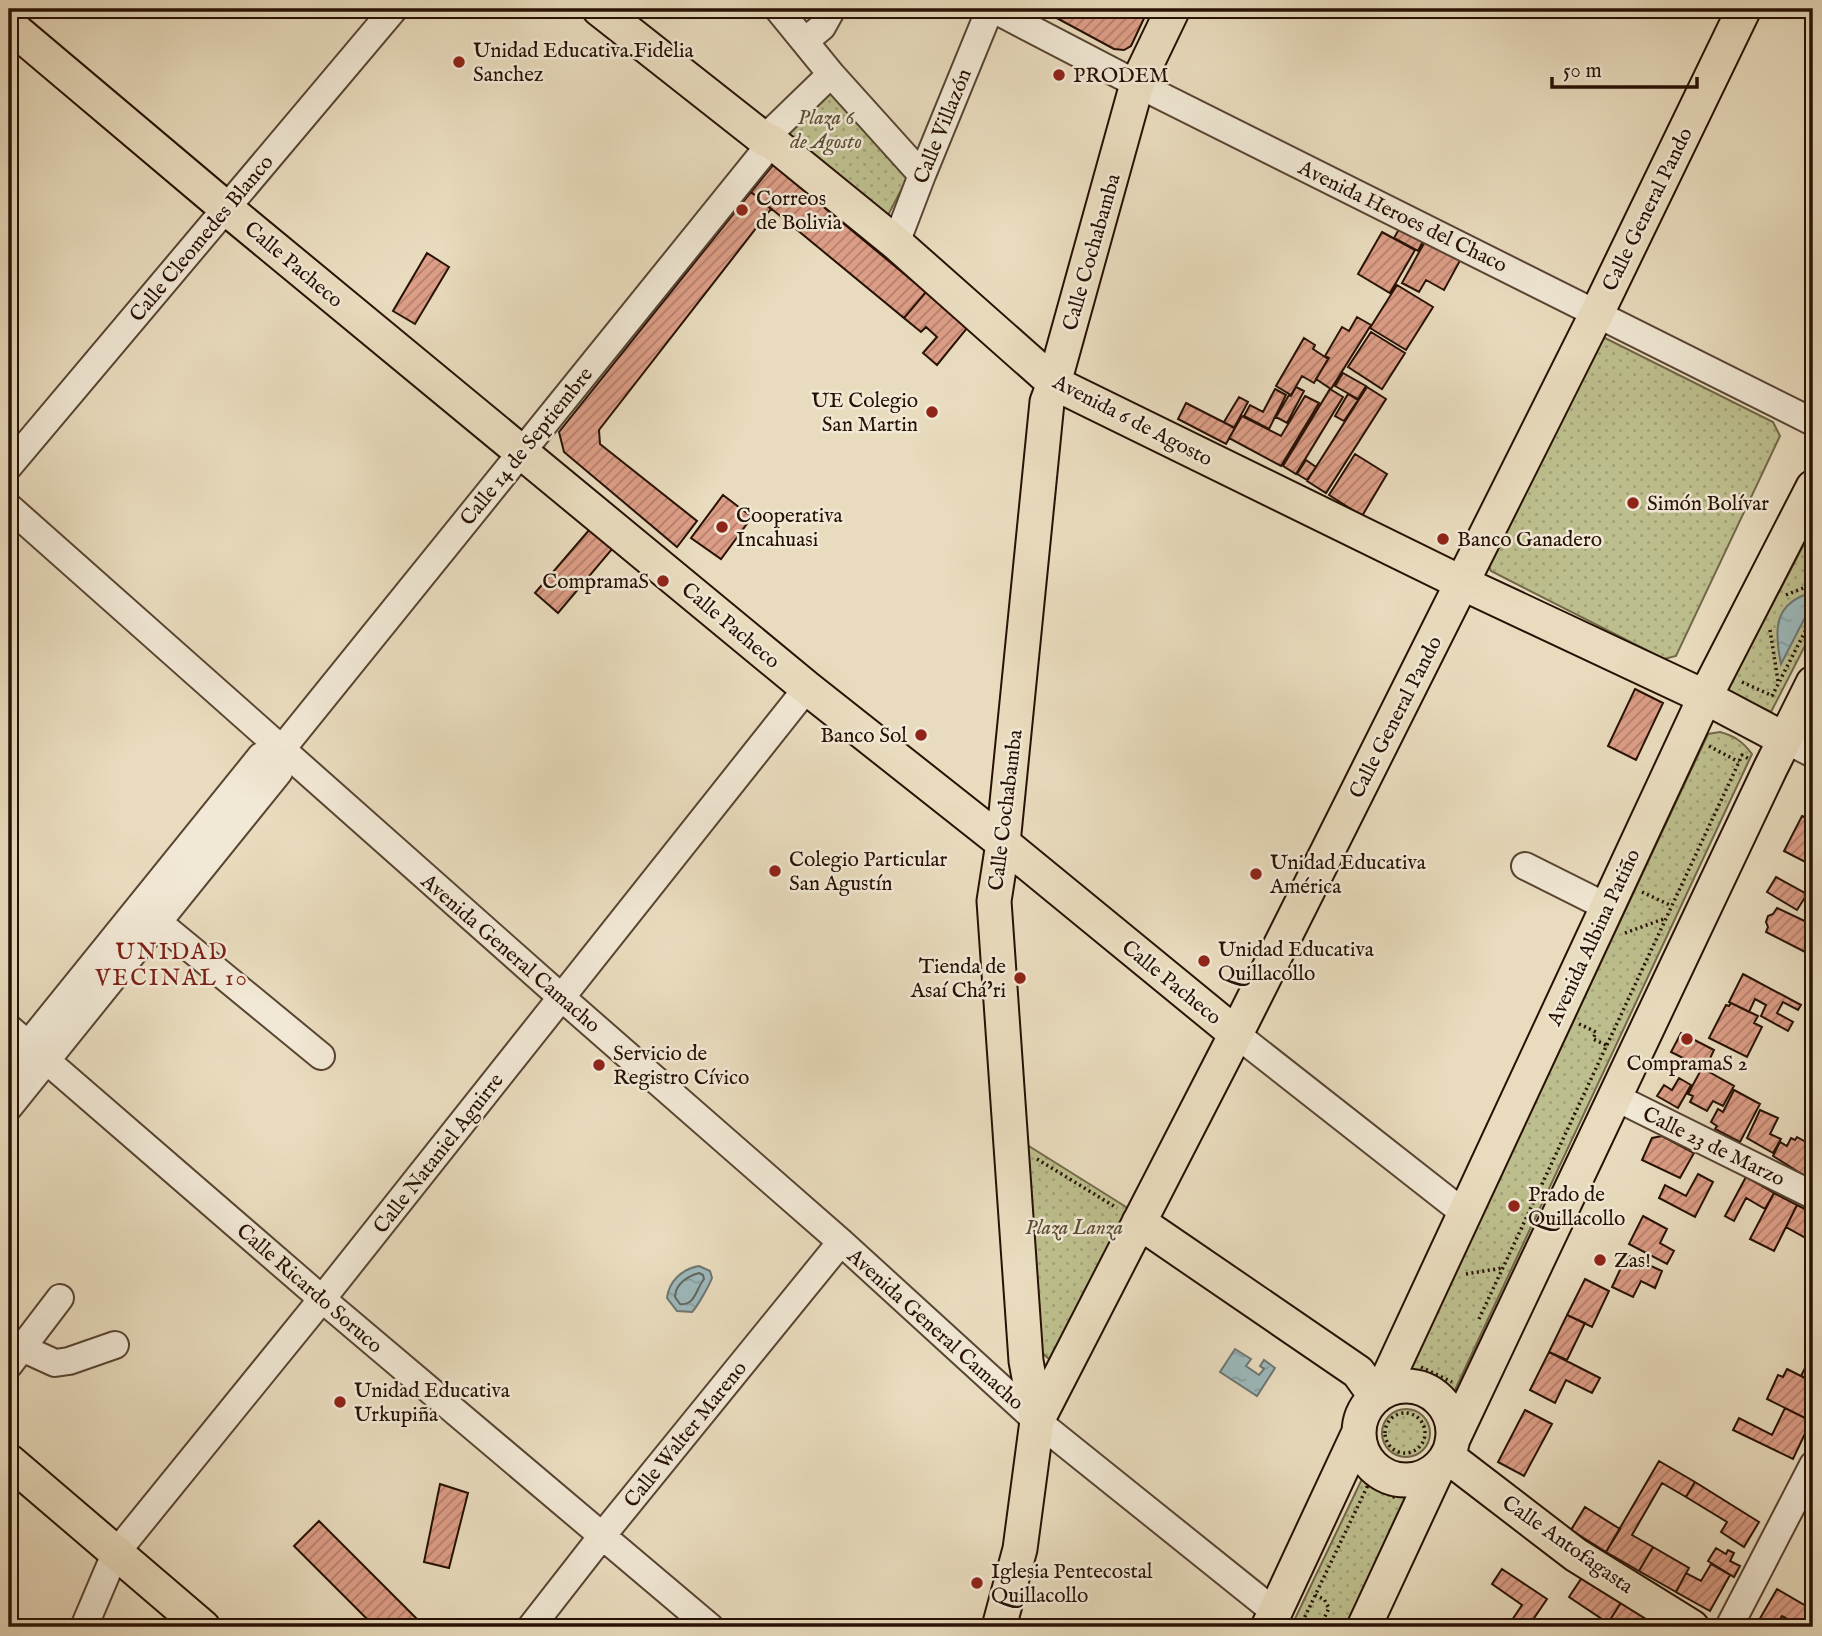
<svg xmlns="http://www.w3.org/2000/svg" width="1822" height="1636" viewBox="0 0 1822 1636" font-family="'IM FELL English',serif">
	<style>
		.park { fill: url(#park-dots); stroke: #726848; stroke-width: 2 }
		.water { fill: url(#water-ripples); stroke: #6d7672; stroke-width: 2 }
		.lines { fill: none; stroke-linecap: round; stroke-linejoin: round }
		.shore { stroke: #626560; stroke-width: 2 }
		.building { fill: url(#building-hatch); stroke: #271104; stroke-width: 2 }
		.minor-casing { stroke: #584432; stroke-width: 30 }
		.major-casing { stroke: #271104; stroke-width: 37 }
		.path { stroke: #271104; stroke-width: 3.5; stroke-dasharray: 2 3.5; stroke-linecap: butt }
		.minor { stroke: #f1e8d5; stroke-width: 26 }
		.major { stroke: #e9dcbe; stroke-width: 33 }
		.poi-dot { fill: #8f2418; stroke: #f1e8d5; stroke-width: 2.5 }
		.labels { text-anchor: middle; stroke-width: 5; stroke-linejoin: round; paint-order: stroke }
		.poi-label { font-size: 21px; fill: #271104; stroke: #f1e8d5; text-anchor: start }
		.park-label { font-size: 21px; font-style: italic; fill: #5c4e34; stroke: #f1e8d5 }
		.street-label { font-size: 21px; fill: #271104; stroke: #f1e8d5 }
		.neighbourhood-label { font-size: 23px; letter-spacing: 2px; fill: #7a1f14; stroke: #f1e8d5 }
	</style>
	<defs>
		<pattern id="park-dots" width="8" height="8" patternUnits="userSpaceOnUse" patternTransform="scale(1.75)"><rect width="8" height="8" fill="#bdbe8d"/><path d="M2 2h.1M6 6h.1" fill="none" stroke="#a2a278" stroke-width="1.8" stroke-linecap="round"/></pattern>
		<pattern id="water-ripples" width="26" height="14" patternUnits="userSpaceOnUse" patternTransform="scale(1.75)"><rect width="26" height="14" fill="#9cb9bc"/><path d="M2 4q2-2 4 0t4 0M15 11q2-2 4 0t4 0" fill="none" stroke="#869ea0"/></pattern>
		<pattern id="building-hatch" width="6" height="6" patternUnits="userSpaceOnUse" patternTransform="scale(1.75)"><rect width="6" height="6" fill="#dd9e87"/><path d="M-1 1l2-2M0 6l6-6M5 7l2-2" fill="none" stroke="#b37f6c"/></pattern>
	</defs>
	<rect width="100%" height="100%" fill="#e9dcbe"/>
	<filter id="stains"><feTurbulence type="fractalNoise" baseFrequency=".00286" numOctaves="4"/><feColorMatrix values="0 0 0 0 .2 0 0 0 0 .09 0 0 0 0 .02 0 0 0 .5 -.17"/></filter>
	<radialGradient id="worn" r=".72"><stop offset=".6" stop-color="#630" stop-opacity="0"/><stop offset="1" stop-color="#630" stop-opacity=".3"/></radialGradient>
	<!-- park -->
	<path class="park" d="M829,81L909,175L886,219L776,132Z
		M1605,338L1773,422L1780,436L1676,656L1664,659L1491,571L1485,558L1593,344Z
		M1813,527V630L1771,712L1727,691Z
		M1720,732C1735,736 1743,742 1752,754L1454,1392L1409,1371L1708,734Z
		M1024,1143L1131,1210L1060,1352L1049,1359L1040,1351Z
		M1382 1433a24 24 0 1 1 48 0a24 24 0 1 1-48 0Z
		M1363,1477L1406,1497L1345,1627H1291Z"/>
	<!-- water -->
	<path class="water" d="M1813,592V602L1781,664C1774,630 1773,603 1813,592Z
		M699,1266L710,1271L712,1278C709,1286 697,1307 692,1312L677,1311L667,1298C669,1281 682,1269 699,1266Z
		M1235,1349L1251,1359L1246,1366L1259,1375L1264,1369L1260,1366L1264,1360L1275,1368L1257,1396L1220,1372Z"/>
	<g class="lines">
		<!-- shore -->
		<path class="shore" d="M699,1273L703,1275L704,1279C696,1289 695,1306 680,1304L675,1297C675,1284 688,1276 699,1273Z"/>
	</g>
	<!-- building -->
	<path class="building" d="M1040,9H1140L1147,12L1131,46L1124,50L1114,49Z
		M773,165L926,292L904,318L751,192Z
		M751,192L771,209L599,430L600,444L697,521L677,547L564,452L559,432Z
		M1403,222L1426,235L1418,251L1394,238Z
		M1382,232L1415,250L1390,293L1358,274Z
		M1428,236L1463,255L1444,290L1426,280L1419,292L1402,283Z
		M427,253L449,267L415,324L393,311Z
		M1397,285L1433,307L1406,350L1370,328Z
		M926,292L968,327L937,365L923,353L937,337L926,327L921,332L904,318Z
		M1357,317L1371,325L1331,389L1316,379L1329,358L1325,356L1342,327L1349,331Z
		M1371,332L1405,353L1382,389L1348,367Z
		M1304,338L1315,345L1313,349L1328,359L1314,383L1302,376L1291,395L1276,386Z
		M1343,373L1366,386L1358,399L1335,386Z
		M1296,387L1304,391L1287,423L1276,417L1289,395L1291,396Z
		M1367,387L1386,399L1326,493L1307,481Z
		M1275,389L1286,395L1269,429L1244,416L1250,405L1263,412Z
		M1330,389L1343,397L1296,474L1283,466Z
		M1348,394L1358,400L1344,421L1335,416Z
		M1305,396L1319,403L1281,466L1229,438L1242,416L1281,436Z
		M1239,397L1248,402L1234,428L1224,422Z
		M1186,403L1235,428L1226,444L1178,419Z
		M1355,454L1387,474L1362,516L1329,495Z
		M1306,460L1316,467L1307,480L1297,474Z
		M723,495L752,517L721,559L691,538Z
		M590,529L613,548L558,613L535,593Z
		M1635,689L1663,703L1636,760L1608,746Z
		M1802,816L1813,821V856L1809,864L1784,851Z
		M1776,877L1807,894L1797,910L1767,892Z
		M1777,908L1813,925V956L1766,932L1768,927L1766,922L1768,916L1773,914Z
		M1743,974L1801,1005L1798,1010L1783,1002L1777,1013L1793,1022L1788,1031L1761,1016L1766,1005L1755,999L1749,1012L1729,1002Z
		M1731,1003L1758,1016L1754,1023L1762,1027L1747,1057L1709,1038L1726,1005L1729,1006Z
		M1681,1033L1714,1050L1705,1069L1671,1052Z
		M1702,1068L1734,1086L1723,1106L1713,1101L1707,1111L1690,1102L1693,1096L1688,1094Z
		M1679,1078L1691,1085L1678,1108L1657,1096L1664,1085L1672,1090Z
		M1734,1090L1760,1104L1740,1142L1715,1129L1717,1126L1711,1122L1718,1109L1723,1112Z
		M1760,1110L1778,1118L1770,1134L1781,1139L1773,1153L1747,1138Z
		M1662,1136L1694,1153L1680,1178L1642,1160L1652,1138Z
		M1797,1137L1813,1146V1160L1805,1176L1773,1156L1780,1142L1787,1146L1791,1138L1795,1140Z
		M1813,1160V1180L1805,1176Z
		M1698,1174L1713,1182L1695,1217L1659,1198L1665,1185L1686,1196Z
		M1746,1177L1774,1193L1765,1209L1746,1198L1734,1221L1725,1216Z
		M1774,1193L1797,1205L1774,1251L1750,1239Z
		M1797,1205L1813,1213V1242L1786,1227Z
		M1643,1216L1667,1229L1660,1243L1674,1251L1667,1264L1629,1244Z
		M1627,1255L1662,1271L1655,1288L1641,1281L1633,1297L1612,1287Z
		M1585,1279L1609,1291L1592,1327L1567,1315Z
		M1567,1315L1585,1323L1567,1360L1549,1352Z
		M1549,1352L1600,1378L1592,1393L1566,1380L1555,1403L1530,1390Z
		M1813,1352V1382L1801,1376Z
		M1787,1369L1813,1382V1422L1767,1399L1778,1375L1783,1377Z
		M1785,1408L1811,1421L1793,1459L1733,1430L1739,1418L1772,1435Z
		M1525,1410L1552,1424L1524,1476L1498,1462Z
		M1659,1461L1695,1482L1686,1497L1662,1483L1632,1535L1653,1547L1639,1571L1606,1552Z
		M1695,1482L1759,1522L1744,1547L1721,1532L1727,1522L1686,1497Z
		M440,1484L468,1493L449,1568L424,1562Z
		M1585,1507L1620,1529L1606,1552L1571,1530Z
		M319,1521L425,1627H375L294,1546Z
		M1653,1547L1689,1568L1676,1592L1639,1571Z
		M1716,1548L1726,1554L1728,1550L1734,1553L1730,1561L1740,1566L1734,1577L1708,1561Z
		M1711,1564L1730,1575L1710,1611L1676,1592L1686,1573L1701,1581Z
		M1502,1569L1547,1599L1528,1627H1501L1506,1620L1510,1623L1522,1605L1492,1584Z
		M1585,1573L1622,1601L1608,1623L1569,1597Z
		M1777,1589L1813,1610V1627H1802L1782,1616L1775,1627H1755Z
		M1622,1601L1658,1624L1656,1627H1614L1608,1623Z"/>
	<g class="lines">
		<defs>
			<path id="minor" d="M778,9L831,74L922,175
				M993,9L1137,84L1813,422
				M805,41L822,27L832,9
				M764,139L831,74
				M896,243L922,175L990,9
				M9,466L394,9
				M9,507L561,997L841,1242L1037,1421L1275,1612
				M1784,739L1813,754
				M1525,866L1607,907
				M158,922L321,1056
				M9,1028L322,1299L710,1627
				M1236,1034L1464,1213
				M9,1068L261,756L281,750
				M1615,1097L1813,1195
				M9,1107L279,772L281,750L772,142
				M22,1348L55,1363L69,1361L115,1345
				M9,1365L60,1298
				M84,1627L115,1554L322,1299L807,688
				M531,1627L602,1536L841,1242
				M1729,1627L1813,1465"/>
			<path id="major" d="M599,9L764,139L772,142L896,243L1054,383L1462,583L1705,697L1784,739
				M9,25L227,209L807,688L1003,843L1236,1034
				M1139,1222L1358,1372L1376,1397
				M1359 1433a47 47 0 1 1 94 0a47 47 0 1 1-94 0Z
				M1382,1391L1705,697L1813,487
				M1037,1421L1236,1034L1597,313L1744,9
				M1452,1441L1770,769L1813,683
				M1447,1456L1576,1555L1692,1627
				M9,1461L203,1627
				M999,1627L1020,1549L1037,1421L1026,1361L994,901L1003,843L1047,402L1054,383L1137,84L1173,9
				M1268,1627L1359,1432
				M1364,1627L1438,1468"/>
		</defs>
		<!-- minor casing -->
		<use href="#minor" class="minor-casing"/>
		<!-- major casing -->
		<use href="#major" class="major-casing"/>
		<!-- path -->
		<path class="path" d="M1786,595L1813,584
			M1770,630L1778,681
			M1742,682L1773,696
			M1772,696L1813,616
			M1709,746L1739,762
			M1642,892L1672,906
			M1625,933L1666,918
			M1579,1024L1596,1032L1593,1039L1606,1045
			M1037,1159L1117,1208
			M1466,1274L1502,1268
			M1479,1319L1739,762L1742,755L1749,759
			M1421,1367L1452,1382
			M1385 1433a20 20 0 1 1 40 0a20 20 0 1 1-40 0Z
			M1368,1485L1396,1498
			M1315,1595L1324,1599L1329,1608L1320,1627
			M1300,1627L1368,1485"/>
		<!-- minor -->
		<use href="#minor" class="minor"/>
		<!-- major -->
		<use href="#major" class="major"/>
	</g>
	<!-- markers -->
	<g class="poi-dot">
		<circle cx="459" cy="62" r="7"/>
		<circle cx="1059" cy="75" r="7"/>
		<circle cx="742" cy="210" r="7"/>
		<circle cx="932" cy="412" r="7"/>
		<circle cx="1633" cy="503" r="7"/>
		<circle cx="722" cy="527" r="7"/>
		<circle cx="1443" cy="539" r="7"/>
		<circle cx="663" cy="581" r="7"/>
		<circle cx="921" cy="735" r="7"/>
		<circle cx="775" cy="871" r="7"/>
		<circle cx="1256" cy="874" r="7"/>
		<circle cx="1204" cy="961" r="7"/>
		<circle cx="1020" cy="978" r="7"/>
		<circle cx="1687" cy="1039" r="7"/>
		<circle cx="599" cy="1065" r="7"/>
		<circle cx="1514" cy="1206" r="7"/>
		<circle cx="1600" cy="1260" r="7"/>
		<circle cx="340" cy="1402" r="7"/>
		<circle cx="977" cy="1583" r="7"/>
	</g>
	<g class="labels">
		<!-- poi labels -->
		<g class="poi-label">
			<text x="473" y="57">Unidad Educativa.Fidelia<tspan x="473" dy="24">Sanchez</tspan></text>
			<text x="1073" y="82">PRODEM</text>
			<text x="756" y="205">Correos<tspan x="756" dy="24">de Bolivia</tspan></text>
			<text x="918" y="407" text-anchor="end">UE Colegio<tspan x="918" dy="24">San Martin</tspan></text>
			<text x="1647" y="510">Simón Bolívar</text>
			<text x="736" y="522">Cooperativa<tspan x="736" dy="24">Incahuasi</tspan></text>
			<text x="1457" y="546">Banco Ganadero</text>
			<text x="649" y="588" text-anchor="end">CompramaS</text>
			<text x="907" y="742" text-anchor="end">Banco Sol</text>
			<text x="789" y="866">Colegio Particular<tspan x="789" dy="24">San Agustín</tspan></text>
			<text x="1270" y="869">Unidad Educativa<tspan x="1270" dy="24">América</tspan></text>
			<text x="1218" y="956">Unidad Educativa<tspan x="1218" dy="24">Quillacollo</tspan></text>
			<text x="1006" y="973" text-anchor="end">Tienda de<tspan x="1006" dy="24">Asaí Chá'ri</tspan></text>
			<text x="613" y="1060">Servicio de<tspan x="613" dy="24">Registro Cívico</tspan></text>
			<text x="1687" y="1070" text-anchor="middle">CompramaS 2</text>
			<text x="1528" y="1201">Prado de<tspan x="1528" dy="24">Quillacollo</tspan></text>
			<text x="1614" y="1267">Zas!</text>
			<text x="354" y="1397">Unidad Educativa<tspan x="354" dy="24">Urkupiña</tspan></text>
			<text x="991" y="1578">Iglesia Pentecostal<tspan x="991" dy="24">Quillacollo</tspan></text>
		</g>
		<!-- park labels -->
		<g class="park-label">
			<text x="826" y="124">Plaza 6<tspan x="826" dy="24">de Agosto</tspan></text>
			<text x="1074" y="1234">Plaza Lanza</text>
		</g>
		<!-- street labels -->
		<g class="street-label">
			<text transform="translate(942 126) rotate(-68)" y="7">Calle Villazón</text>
			<text transform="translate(1647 209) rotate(-64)" y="7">Calle General Pando</text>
			<text transform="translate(1403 216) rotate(26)" y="7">Avenida Heroes del Chaco</text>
			<text transform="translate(201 238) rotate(-50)" y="7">Calle Cleomedes Blanco</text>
			<text transform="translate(1091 252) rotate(-74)" y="7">Calle Cochabamba</text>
			<text transform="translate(294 264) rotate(40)" y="7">Calle Pacheco</text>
			<text transform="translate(1133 420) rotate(27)" y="7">Avenida 6 de Agosto</text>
			<text transform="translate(526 446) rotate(-51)" y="7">Calle 14 de Septiembre</text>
			<text transform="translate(731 625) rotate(40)" y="7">Calle Pacheco</text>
			<text transform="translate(1395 717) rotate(-63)" y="7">Calle General Pando</text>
			<text transform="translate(1005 810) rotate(-83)" y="7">Calle Cochabamba</text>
			<text transform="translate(1593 937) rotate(-65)" y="7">Avenida Albina Patiño</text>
			<text transform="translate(511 953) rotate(41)" y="7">Avenida General Camacho</text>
			<text transform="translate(1172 982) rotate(39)" y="7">Calle Pacheco</text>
			<text transform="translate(1714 1146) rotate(26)" y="7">Calle 23 de Marzo</text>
			<text transform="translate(438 1153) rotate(-52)" y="7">Calle Nataniel Aguirre</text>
			<text transform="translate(310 1288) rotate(41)" y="7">Calle Ricardo Soruco</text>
			<text transform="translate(936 1329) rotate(42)" y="7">Avenida General Camacho</text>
			<text transform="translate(685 1434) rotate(-51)" y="7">Calle Walter Mareno</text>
			<text transform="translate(1568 1544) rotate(35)" y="7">Calle Antofagasta</text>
		</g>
		<!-- neighbourhood labels -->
		<g class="neighbourhood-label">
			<text x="172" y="959">UNIDAD<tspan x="172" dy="26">VECINAL 10</tspan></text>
		</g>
	</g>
	<!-- margin -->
	<rect width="1822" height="1636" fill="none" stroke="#e9dcbe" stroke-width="35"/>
	<rect x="10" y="10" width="1801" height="1615" fill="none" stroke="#271104" stroke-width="3.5"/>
	<rect x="18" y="18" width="1787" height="1601" fill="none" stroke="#271104" stroke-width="2"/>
	<!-- scale -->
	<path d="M1552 77v10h145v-10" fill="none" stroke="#271104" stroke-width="3.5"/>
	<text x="1563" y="77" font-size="21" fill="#271104" stroke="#f1e8d5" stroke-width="5" paint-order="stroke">50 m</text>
	<rect width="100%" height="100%" filter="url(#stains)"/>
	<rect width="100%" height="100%" fill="url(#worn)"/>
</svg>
